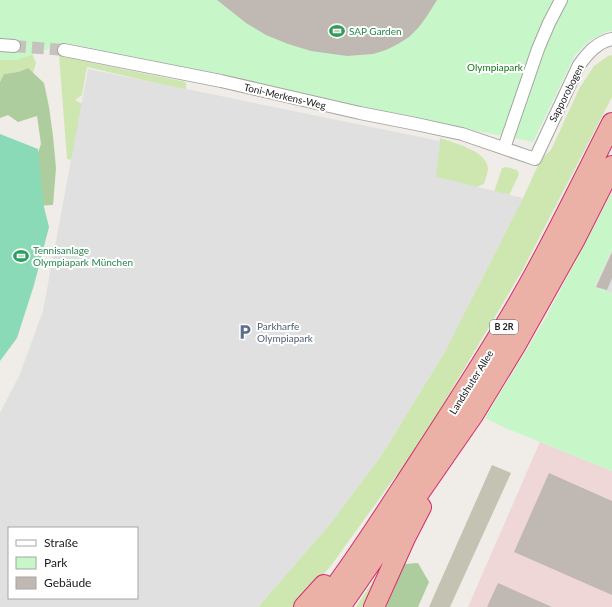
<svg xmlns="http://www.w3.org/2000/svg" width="612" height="607" viewBox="0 0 612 607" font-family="Lato,sans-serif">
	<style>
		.residential { fill: #dedddd }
		.commercial { fill: #efd7d8 }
		.construction { fill: #c4c3b3 }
		.grass { fill: #cee7b0 }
		.forest { fill: #aecd9e }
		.park { fill: #c7f7c8 }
		.pitch { fill: #8adab7 }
		.parking { fill: #e0e0e0; fill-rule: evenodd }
		.building { fill: #c0b8b3 }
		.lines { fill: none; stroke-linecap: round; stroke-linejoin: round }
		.minor-tunnel { stroke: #c6c3bf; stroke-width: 12; stroke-dasharray: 12 6; stroke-linecap: butt }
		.minor-casing { stroke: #a4a4a4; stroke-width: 14 }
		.trunk-casing { stroke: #d13070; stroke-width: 22 }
		.minor { stroke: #fff; stroke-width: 12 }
		.trunk { stroke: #ecb1a6; stroke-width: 20 }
		.labels { text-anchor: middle; stroke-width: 4; stroke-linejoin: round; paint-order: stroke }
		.shield { fill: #fff; stroke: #636363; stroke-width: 1 }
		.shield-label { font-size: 9px; font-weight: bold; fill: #202020 }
		.leisure-label { font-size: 10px; fill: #27864d; stroke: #fff; text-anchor: start }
		.park-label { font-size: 10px; fill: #127916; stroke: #fff }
		.street-label { font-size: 10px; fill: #202020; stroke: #fff }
		.service-label { font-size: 10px; fill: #4e5e75; stroke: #fff; text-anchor: start }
	</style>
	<rect width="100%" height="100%" fill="#f0ece7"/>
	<!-- residential -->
	<path class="residential" d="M612,250V293L595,287Z"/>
	<!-- commercial -->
	<path class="commercial" d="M540,442L612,471V607H468Z"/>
	<!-- construction -->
	<path class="construction" d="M492,465L511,473L450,607H429Z"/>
	<!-- grass -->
	<path class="grass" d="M57,29L64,41V57L186,82V90L87,67L82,95L75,100L84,105L79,161L67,159Z
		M31,50L36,63L33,73L27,68L18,72L4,74L0,82V51Z
		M612,55V97L522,271L423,438L330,567L293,607H258L330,524L381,456L444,353L523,198L541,159L551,150L579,89L594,66L608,56Z
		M440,138C454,143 488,151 488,169C488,173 485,180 484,184L477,187L435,177Z
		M506,167L517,170L519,174L474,271L467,273L502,168Z
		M392,548L365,607H356L379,572L381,564Z"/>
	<!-- forest -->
	<path class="forest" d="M28,68L44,83L49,107L53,136L56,168L53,205L32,206L35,162L41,144L37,116L18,122L8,115L0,118V82L4,74L18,72Z
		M418,563L429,582L418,607H386L404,564Z"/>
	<!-- park -->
	<path class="park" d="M0,0H612V31L606,32L589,41L575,55L533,142L380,112L65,43L17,60H0Z
		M612,192V249L595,286L612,293V471L503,427L485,418L544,321Z"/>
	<!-- pitch -->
	<path class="pitch" d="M0,134L38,149L44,207L49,227L34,285L17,338L0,361Z"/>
	<!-- parking -->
	<path class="parking" d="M88,69L440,141L436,177L523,198L444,353L381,456L330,524L258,607H0V413L20,374L43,311ZM9,528H137V598H9Z"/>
	<!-- building -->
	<path class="building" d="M217,0H437L427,16L419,27L409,37L398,44L386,50L373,54L347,56L311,51L288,44L266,35L246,23Z
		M612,252V278L607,290L596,287Z
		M549,473L612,501V595L514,552Z
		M498,583L552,607H487Z"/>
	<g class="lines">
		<!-- minor-tunnel -->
		<path class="minor-tunnel" d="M14,46L64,50"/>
		<defs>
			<path id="minor" d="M0,45L14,46
				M64,50L221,81L360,113L416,124L462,134L535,159L579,65C588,53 597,42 612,39
				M504,148L538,49L549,23L561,0"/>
			<path id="trunk" d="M304,607L324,585
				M320,607C351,568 377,526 404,485C445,422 486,360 523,295C555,239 583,180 612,123
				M340,607L473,415L515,346L575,239L612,166
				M374,607L405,538L421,507"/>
		</defs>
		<!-- minor casing -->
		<use href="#minor" class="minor-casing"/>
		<!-- trunk casing -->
		<use href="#trunk" class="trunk-casing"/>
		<!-- minor -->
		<use href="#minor" class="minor"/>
		<!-- trunk -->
		<use href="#trunk" class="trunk"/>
	</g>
	<!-- icons -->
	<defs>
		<symbol id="stadium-bare" viewBox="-9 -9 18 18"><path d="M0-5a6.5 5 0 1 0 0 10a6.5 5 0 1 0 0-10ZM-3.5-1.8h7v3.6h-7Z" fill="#2e9e5b" stroke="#fff" stroke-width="2.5" paint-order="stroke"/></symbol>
		<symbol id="parking-bare" viewBox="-9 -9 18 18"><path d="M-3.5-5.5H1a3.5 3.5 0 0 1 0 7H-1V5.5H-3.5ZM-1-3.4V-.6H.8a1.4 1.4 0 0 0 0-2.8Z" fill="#5c6f8a" stroke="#fff" stroke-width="2.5" paint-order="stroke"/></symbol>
	</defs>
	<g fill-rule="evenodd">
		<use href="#stadium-bare" x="326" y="20" width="22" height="22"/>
		<use href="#stadium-bare" x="10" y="245" width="22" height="22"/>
		<use href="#parking-bare" x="234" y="321" width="22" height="22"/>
	</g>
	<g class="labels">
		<!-- shield labels -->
		<rect class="shield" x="490" y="320" width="28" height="14" rx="3"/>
		<g class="shield-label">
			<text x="504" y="330">B 2R</text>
		</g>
		<!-- leisure labels -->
		<g class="leisure-label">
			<text x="349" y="35">SAP Garden</text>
			<text x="33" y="254">Tennisanlage<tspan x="33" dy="12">Olympiapark München</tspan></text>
		</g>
		<!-- park labels -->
		<g class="park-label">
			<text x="495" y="71">Olympiapark</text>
		</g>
		<!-- street labels -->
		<g class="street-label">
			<text transform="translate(566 93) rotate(-63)" y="4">Sapporobogen</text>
			<text transform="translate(285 96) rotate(13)" y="4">Toni-Merkens-Weg</text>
			<text transform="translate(471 382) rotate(-58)" y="4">Landshuter Allee</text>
		</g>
		<!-- service labels -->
		<g class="service-label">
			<text x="257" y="330">Parkharfe<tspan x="257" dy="12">Olympiapark</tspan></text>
		</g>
	</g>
	<!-- legend -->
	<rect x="8" y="527" width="130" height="72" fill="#ffffff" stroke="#a6a6a6"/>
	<rect x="16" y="540" width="20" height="6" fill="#ffffff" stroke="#a6a6a6"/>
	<text x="44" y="547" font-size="12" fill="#202020">Straße</text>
	<rect x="16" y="557" width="20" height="12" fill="#c7f7c8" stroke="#a6a6a6"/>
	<text x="44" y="567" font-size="12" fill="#202020">Park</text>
	<rect x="16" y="577" width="20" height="12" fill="#c0b8b3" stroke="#a6a6a6"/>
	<text x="44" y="587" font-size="12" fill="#202020">Gebäude</text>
</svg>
